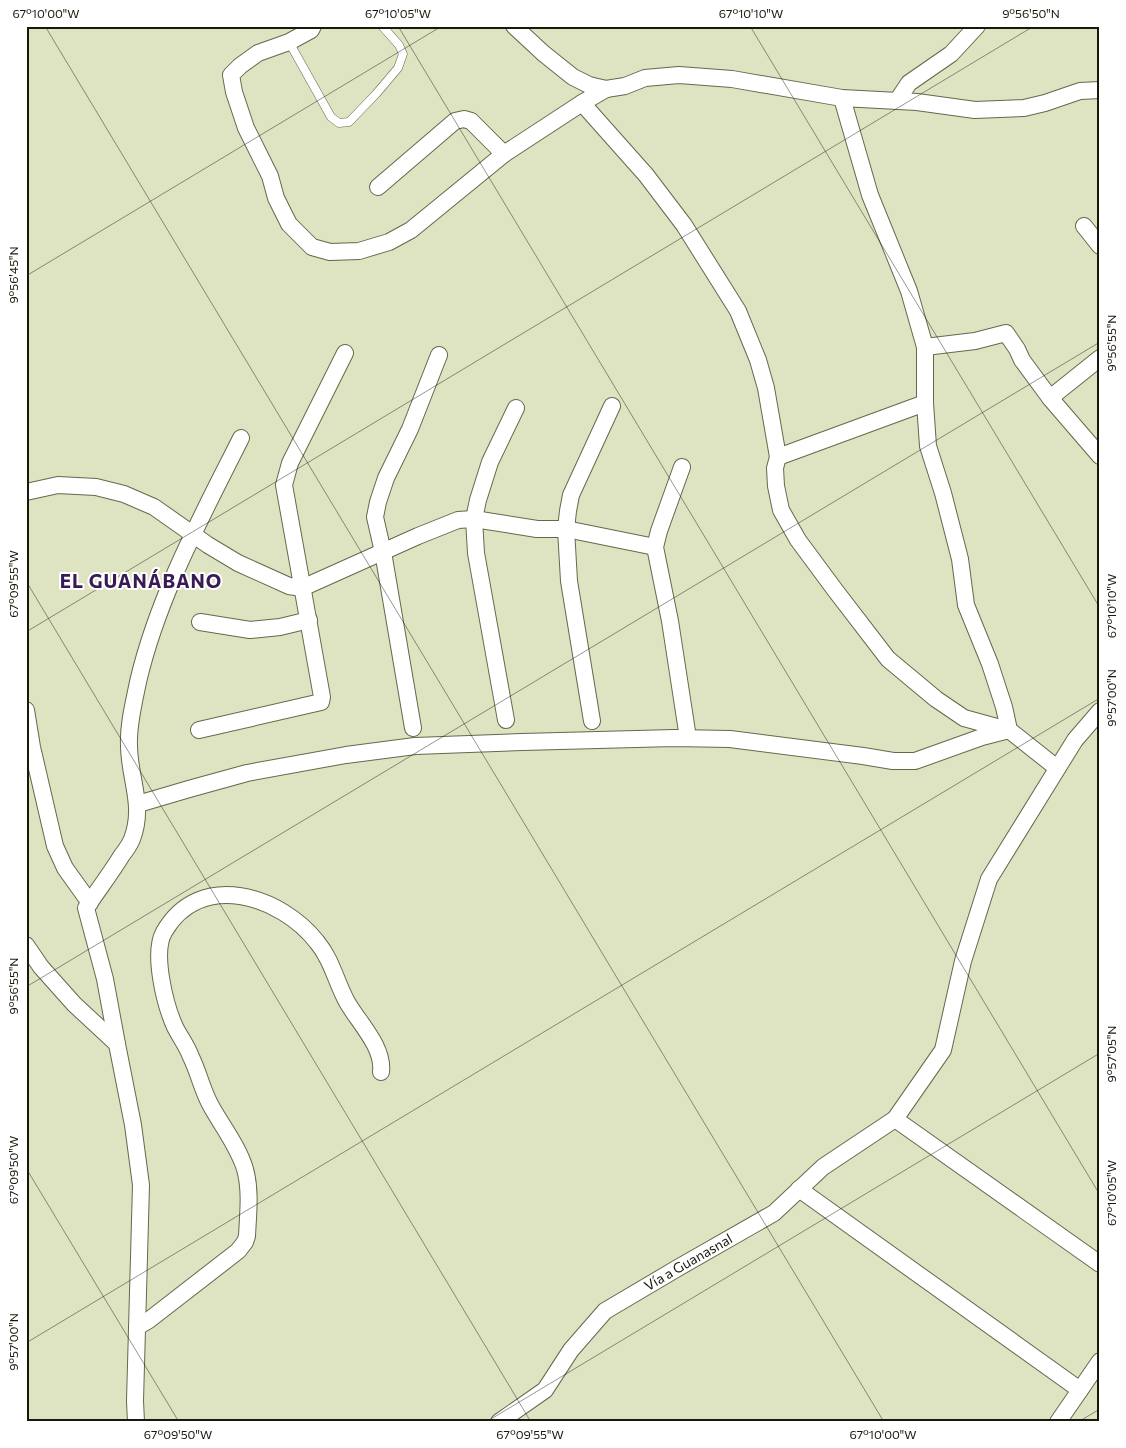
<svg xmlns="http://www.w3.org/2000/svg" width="1126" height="1448" viewBox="0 0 1126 1448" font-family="Commissioner,sans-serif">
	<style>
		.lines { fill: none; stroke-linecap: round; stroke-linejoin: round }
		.service-casing { stroke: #64694c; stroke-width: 9 }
		.minor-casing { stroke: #64694c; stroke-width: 18 }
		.service { stroke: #fff; stroke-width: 8 }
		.minor { stroke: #fff; stroke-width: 16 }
		.ticks { fill: none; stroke: #17190d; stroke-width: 1; stroke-opacity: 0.45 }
		.labels { text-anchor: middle; stroke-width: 4; stroke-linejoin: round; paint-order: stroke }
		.street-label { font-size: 14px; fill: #17190d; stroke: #fff }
		.district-label { font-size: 19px; font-weight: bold; letter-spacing: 1px; fill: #381b54; stroke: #fff }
		.neatline { fill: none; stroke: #17190d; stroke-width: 2 }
		.ticks-label { font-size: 12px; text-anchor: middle; fill: #17190d }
	</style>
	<rect width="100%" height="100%" fill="#dee3c2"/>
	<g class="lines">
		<defs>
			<path id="service" d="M289,42L331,117L339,123L349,122L376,94L398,68L403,54L399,45L382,26"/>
			<g id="minor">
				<path d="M313,26L311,30L289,42L258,53L240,66L231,75L234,92L246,128L270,176L276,198L289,224L312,247L330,252L359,251L389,242L411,230L504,154L582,103L606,89"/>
				<path d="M514,26L543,53L573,77L589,85L606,89L625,86L645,78L679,75L732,79L842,98L917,102L975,110L1024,108L1045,103L1080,91L1100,90"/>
				<path d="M842,98L870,195L909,291L925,347V403L928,446L943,493L960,559L966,605L990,664L1004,707L1009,730L1057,768"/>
				<path d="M897,101L909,83L951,54L977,26"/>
				<path d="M582,103L646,175L684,225L738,311L758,360L766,388L778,457"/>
				<path d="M378,187L455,121L464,119L471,121L504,154"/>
				<path d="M1084,226L1100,246"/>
				<path d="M925,347L975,341L1006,333L1017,349L1022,360L1050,398L1100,456"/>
				<path d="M1050,398L1100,358"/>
				<path d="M925,403L778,457L775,468L776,486L781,510L798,540L835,590L888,659L936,699L964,718L1004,729"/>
				<path d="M682,467L659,531L655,547L670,621L688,738"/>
				<path d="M26,492L58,485L96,487L124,494L154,507L208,545L238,563L289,586L302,588L418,536L458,520L474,519L537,529H566L655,547"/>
				<path d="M200,622L250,630L280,627L309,620"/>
				<path d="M26,710L32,747L55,846L65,868L90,903"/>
				<path d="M506,720L476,553L474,519L478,500L490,462L516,408"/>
				<path d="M592,721L569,581L566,529L568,511L571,495L612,406"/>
				<path d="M413,728L383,552L375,517L378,502L386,478L410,429L439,355"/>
				<path d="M199,730L321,702L322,697L284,485L290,463L345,353"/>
				<path d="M138,804L189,789L247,773L346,755L415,746L522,742L674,738L730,739L863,756L893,761H915L982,737L1009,730"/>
				<path d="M26,945L41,967L74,1004L117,1044"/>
				<path d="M895,1119L1100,1264"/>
				<path d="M799,1189L1080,1390"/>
				<path d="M137,1327L149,1320L238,1251L245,1242L247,1236C248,1214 251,1191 245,1169C238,1146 222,1126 211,1106C202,1090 199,1073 191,1057C187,1046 180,1037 175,1027C165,1005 152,953 164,932C200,869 281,896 317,942C332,960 336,982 347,1002C359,1023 384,1047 381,1072"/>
				<path d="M136,1422L135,1401L141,1185L133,1125L117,1044L105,979L86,908C98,890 111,873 122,855C126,850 130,844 132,839C145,805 129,779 129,745C128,725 134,702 138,682C158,596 202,516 241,438"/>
				<path id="s1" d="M499,1422L545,1390L571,1350L605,1311L676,1269L774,1213L823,1167L895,1119L943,1050L963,961L989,879L1075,740L1100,711"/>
				<path d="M1058,1422L1100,1361"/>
			</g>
		</defs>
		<!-- service casing -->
		<use href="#service" class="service-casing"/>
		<!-- minor casing -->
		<use href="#minor" class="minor-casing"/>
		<!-- service -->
		<use href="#service" class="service"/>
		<!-- minor -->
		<use href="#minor" class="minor"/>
	</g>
	<!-- ticks -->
	<path class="ticks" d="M45,26L884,1422M398,26L1100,1195M750,26L1100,608M26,276L442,26M26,581L531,1422M26,632L1034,26M26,987L1100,342M26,1168L179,1422M26,1343L1100,698M486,1422L1100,1053M1078,1422L1100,1409"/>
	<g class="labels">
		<!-- street labels -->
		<g class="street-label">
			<text dy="5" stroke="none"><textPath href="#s1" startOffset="252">Vía a Guanasnal</textPath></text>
		</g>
		<!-- district labels -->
		<g class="district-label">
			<text x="141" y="588">EL GUANÁBANO</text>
		</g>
	</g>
	<!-- border -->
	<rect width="1126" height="1448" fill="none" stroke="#ffffff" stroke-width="55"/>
	<rect x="28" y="28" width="1070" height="1392" class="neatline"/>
	<g class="ticks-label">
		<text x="46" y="18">67°10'00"W</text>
		<text x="398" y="18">67°10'05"W</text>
		<text x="751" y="18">67°10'10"W</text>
		<text x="1031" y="18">9°56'50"N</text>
		<text transform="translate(14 275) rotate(-90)" y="4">9°56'45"N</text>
		<text transform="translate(1112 343) rotate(-90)" y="4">9°56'55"N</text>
		<text transform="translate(14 584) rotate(-90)" y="4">67°09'55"W</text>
		<text transform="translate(1112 606) rotate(-90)" y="4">67°10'10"W</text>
		<text transform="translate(1112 698) rotate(-90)" y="4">9°57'00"N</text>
		<text transform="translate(14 986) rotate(-90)" y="4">9°56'55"N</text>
		<text transform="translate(1112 1054) rotate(-90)" y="4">9°57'05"N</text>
		<text transform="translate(14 1170) rotate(-90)" y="4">67°09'50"W</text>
		<text transform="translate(1112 1193) rotate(-90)" y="4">67°10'05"W</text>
		<text transform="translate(14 1342) rotate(-90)" y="4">9°57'00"N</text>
		<text x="178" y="1439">67°09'50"W</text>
		<text x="530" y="1439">67°09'55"W</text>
		<text x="883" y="1439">67°10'00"W</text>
	</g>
</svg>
